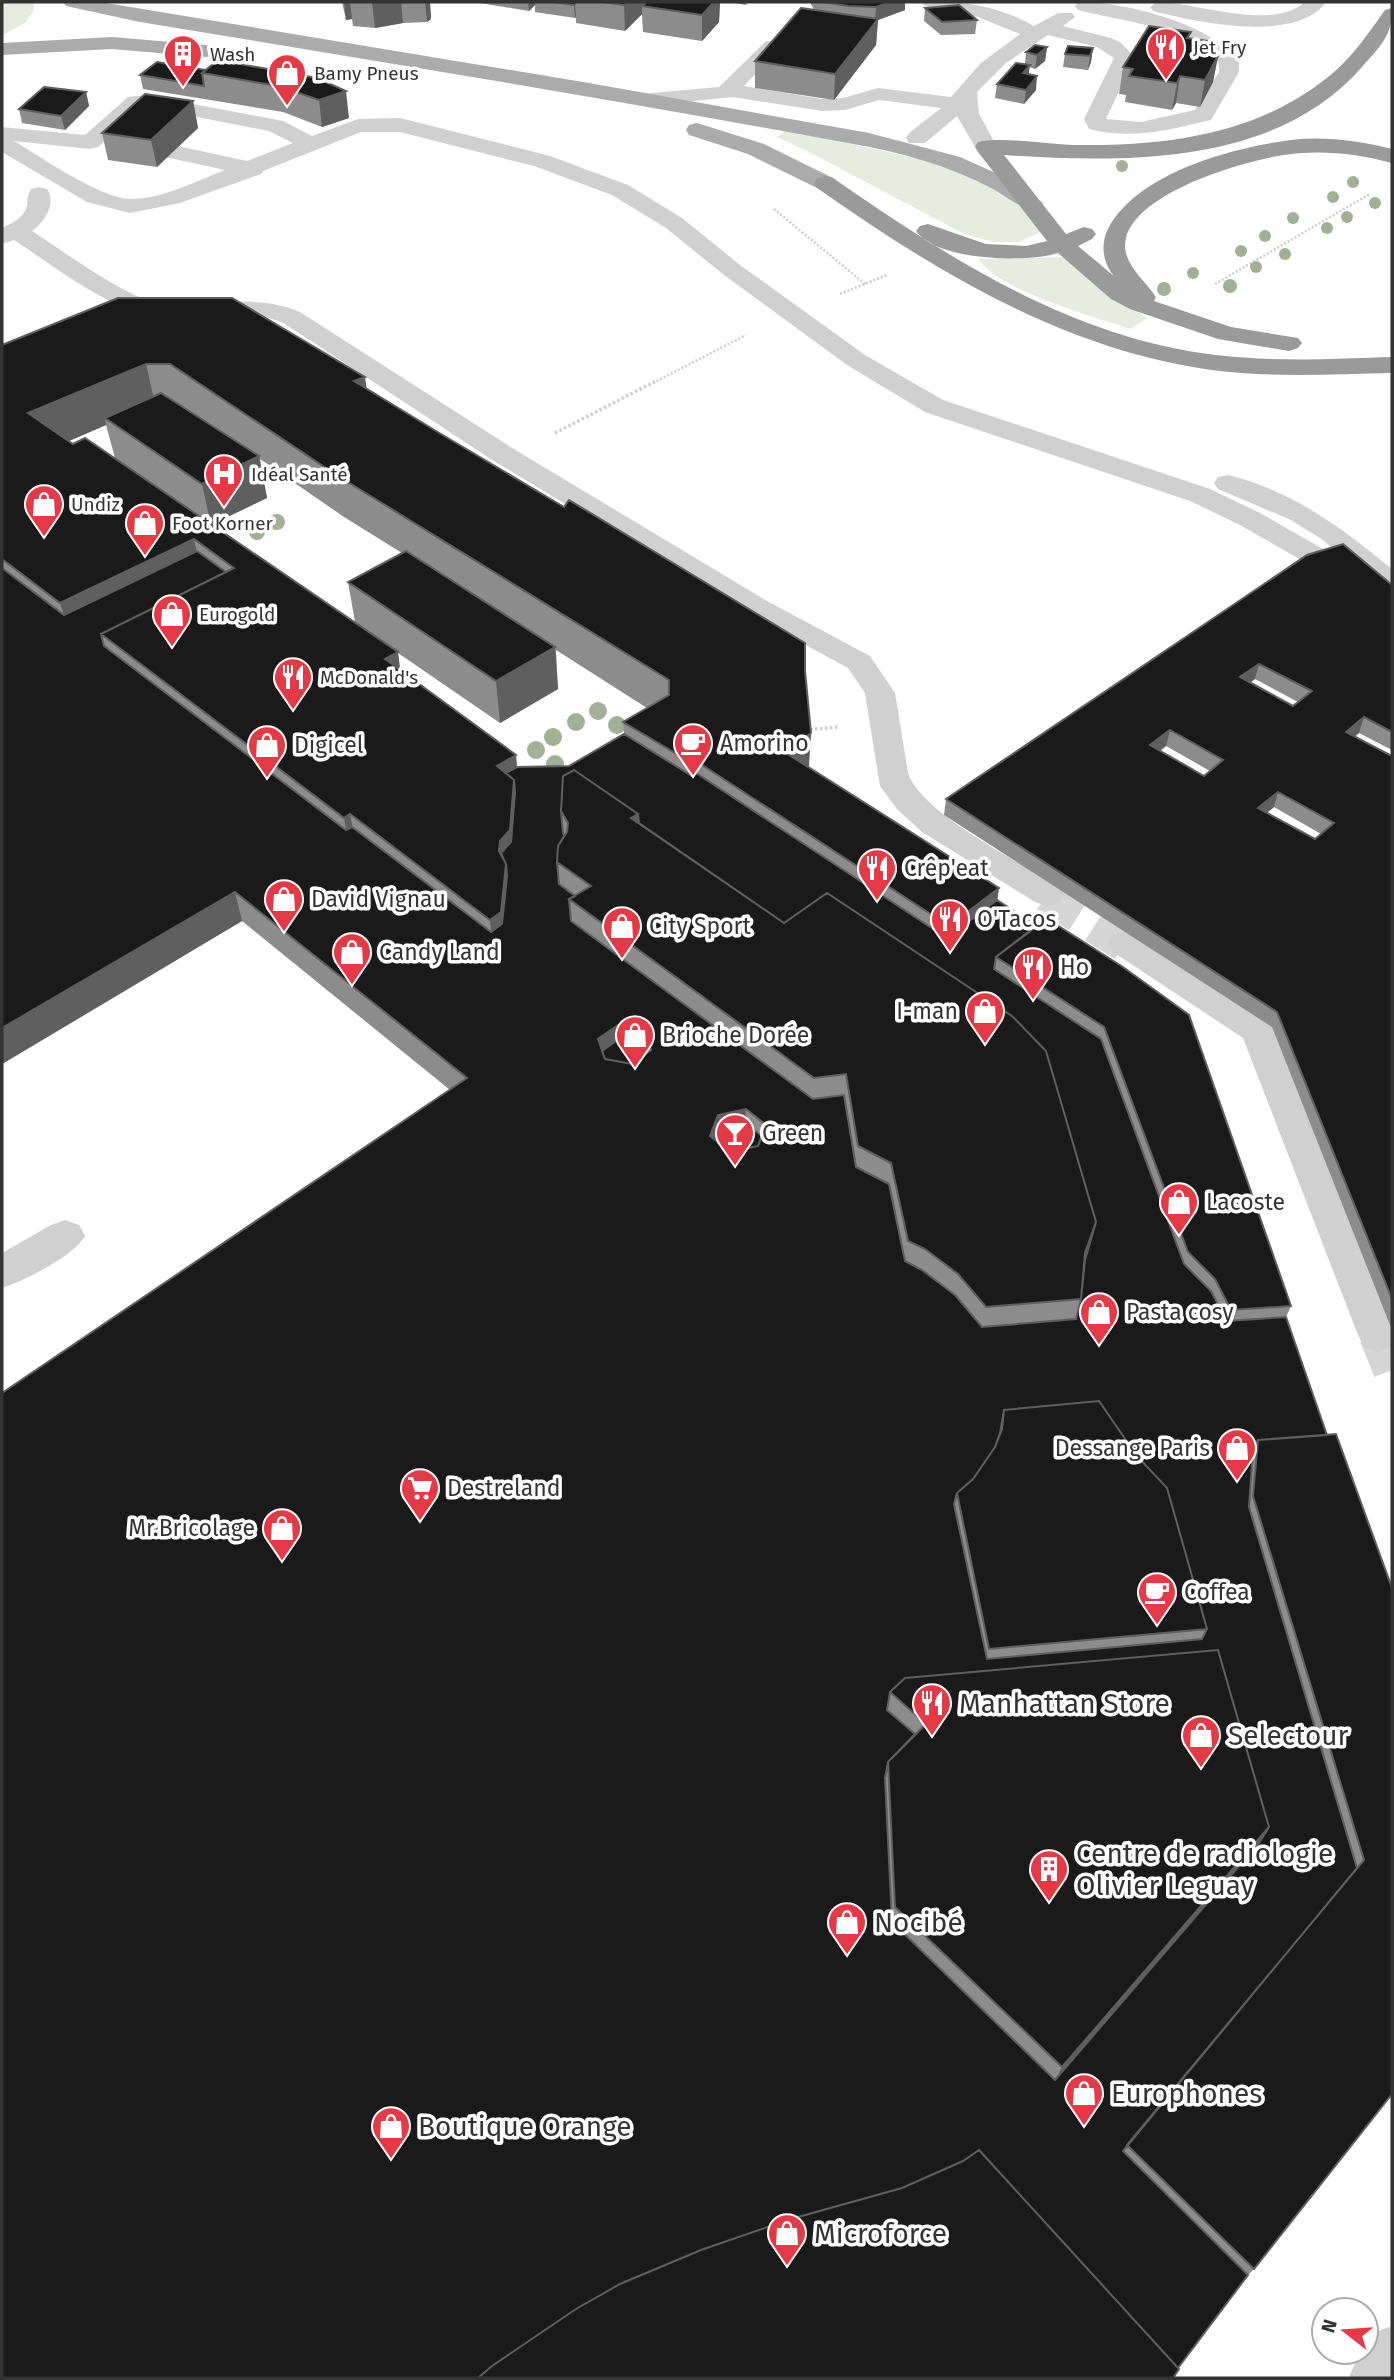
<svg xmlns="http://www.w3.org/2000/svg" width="1394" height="2380" viewBox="0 0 1394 2380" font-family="'Fira Sans',sans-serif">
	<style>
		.green { fill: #e6ecdf }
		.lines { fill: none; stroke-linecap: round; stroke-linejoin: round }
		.minor-tunnel { stroke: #d6d6d6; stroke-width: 38; stroke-dasharray: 38 19; stroke-linecap: butt }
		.path-far1 { stroke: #cdcdcd; stroke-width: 2.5; stroke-dasharray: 2 2; stroke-linecap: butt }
		.path { stroke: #cdcdcd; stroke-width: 3.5; stroke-dasharray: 2.5 2.5; stroke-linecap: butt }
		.minor { fill: #d0d0d0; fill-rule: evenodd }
		.major { fill: #ababab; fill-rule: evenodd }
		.highway { fill: #9a9a9a; fill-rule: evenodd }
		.tree { fill: #a2b095 }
		.wall { fill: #8c8c8c; fill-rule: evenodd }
		.shaded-wall { fill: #5f5f5f }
		.building { fill: #1a1a1a; stroke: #5f5f5f; stroke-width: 2; fill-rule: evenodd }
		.labels { text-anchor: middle; stroke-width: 7; stroke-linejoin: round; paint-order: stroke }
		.far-poi-label { font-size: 19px; fill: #333; stroke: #fff; text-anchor: start }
		.poi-label { font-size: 23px; fill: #333; stroke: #fff; text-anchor: start }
		.near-poi-label { font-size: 28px; fill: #333; stroke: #fff; text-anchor: start }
	</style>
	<rect width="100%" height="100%" fill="#fff"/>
	<!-- green -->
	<path class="green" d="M2,2H34V10L26,22L2,36Z
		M786,130L934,162L982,180L1031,213L1040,232L1019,242H994L966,235L811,153L777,137Z
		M1063,257L1147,318L1130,329C1090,315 1001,292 978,259Z"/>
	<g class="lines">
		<!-- minor-tunnel -->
		<path class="minor-tunnel" d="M1047,894L1125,943
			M1378,1335L1392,1370"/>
		<!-- path-far1 -->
		<path class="path-far1" d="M774,209L865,284
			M1215,284L1370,194
			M840,294L887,275
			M653,383L746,335"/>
		<!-- path -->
		<path class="path" d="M555,433L656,381
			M805,730L838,727"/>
		<!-- minor -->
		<path class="minor" d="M922,2C962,0 999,6 1034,26L1058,13H1072L1075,17L1063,26L1111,38L1120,42L1135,57L1106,119L1141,122L1195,110L1219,72V63C1181,26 1127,22 1078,10L1075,6L1078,2C1123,1 1213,24 1239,62V72L1211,120C1167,130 1134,140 1089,129L1084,119L1114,58L1097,47L1048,35L1006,63L977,92L979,114L997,147L994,152H978L957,116L925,143H909L906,138L909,133L941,108L879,100L845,110L822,111L733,97L652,105L644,104L641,99L644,94L652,93L719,87L766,41H780L783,45L744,86L822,99L843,98L878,88L951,97L981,63L1020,34L978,17L925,6Z
			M1157,2C1197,2 1271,32 1305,2H1326C1296,44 1196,22 1153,11L1150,7Z
			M146,95L283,121L312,136L358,119L400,118L550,156L628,185L682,218L740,265L865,355L943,400L1210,489L1260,513L1323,549L1327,555L1323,561L1313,564L1303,561L1240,525L1190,501L925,412L847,365L724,275L666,228L612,195L534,166L400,132H361L263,171L261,174L180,203L130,213L87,202L2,152V127L85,135L128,97ZM146,107L269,131L293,143L247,161L173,145L165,147L162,152L165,157L225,170C196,181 163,199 131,199C101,199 41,157 14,141L90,149L98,147L142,108Z
			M39,187L47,189C57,204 44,222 32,231C60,249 120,293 149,300C199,310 251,291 300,312L517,451L767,601L870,656L895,693L908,773C921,813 1021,863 1059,886L1064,894L1059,902L1047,906L1035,902L922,832L897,809L880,786L865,693L848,668L747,613L497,463L285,324C243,304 191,322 146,314C104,306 51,264 14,240L2,244V228C12,223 24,218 27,206C28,199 27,195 31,189Z
			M1228,475C1293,491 1342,528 1392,569V593L1382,590L1323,540L1291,520L1218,489L1214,483L1218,477Z
			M1125,931L1137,934L1271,1021L1392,1320V1347L1378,1352L1364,1347L1358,1335L1243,1038L1113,952L1108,943L1113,934Z
			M65,1220L79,1225L85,1236C74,1256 24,1281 2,1288V1253L51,1225Z
			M1392,2326V2378H1349L1359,2352H1366C1366,2334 1377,2331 1392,2326Z"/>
		<!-- major -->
		<path class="major" d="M63,2H100L589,83L869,133L960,157L1009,179L1043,203L1040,208C1022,212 1008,197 993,189C950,166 901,152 853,144C616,100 378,61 140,22L66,6Z
			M112,37L206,45L213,47L216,51L213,55L206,57L112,49L2,55V43Z
			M697,123L764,144L833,178L836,183L833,188H817L748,154L689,135L686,130L689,125Z"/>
		<!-- highway -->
		<path class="highway" d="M1392,8C1393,35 1380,47 1362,67C1276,166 1124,163 1004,155L1066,234L1084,227L1092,229L1096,234L1092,239L1078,246L1114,276C1102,262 1100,243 1109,227C1140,172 1232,148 1291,140C1325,136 1360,141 1392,149V163C1362,155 1333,151 1302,153C1259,155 1138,189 1126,238C1120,262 1144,279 1156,297L1154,301L1231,327L1298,338L1302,343L1298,348L1289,351L1218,339L1130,309L1111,299L1058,253C1026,263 937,261 916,231L920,226L928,224L986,244L1026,246L1047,241L978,152L975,147L978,142C1004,136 1051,145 1079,145C1171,146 1263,133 1334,72C1354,55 1370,31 1385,10Z
			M825,176L833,178C948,258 1074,339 1216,355C1275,362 1333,359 1392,357V373C1333,374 1272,378 1212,370C1064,350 937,272 817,188L814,183L817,178Z"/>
	</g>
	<!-- trees -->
	<g class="tree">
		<circle cx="1122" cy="166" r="6"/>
		<circle cx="1353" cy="182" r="6"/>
		<circle cx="1333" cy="197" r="6"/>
		<circle cx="1375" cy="203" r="6"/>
		<circle cx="1347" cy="217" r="6"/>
		<circle cx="1293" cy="218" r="6"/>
		<circle cx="1327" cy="228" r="6"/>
		<circle cx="1265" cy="236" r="6"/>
		<circle cx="1241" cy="251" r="6"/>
		<circle cx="1285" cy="254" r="6"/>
		<circle cx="1256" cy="267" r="6"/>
		<circle cx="1193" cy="273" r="6"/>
		<circle cx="1230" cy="286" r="7"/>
		<circle cx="1164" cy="289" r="7"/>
		<circle cx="277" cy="522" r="8"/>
		<circle cx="257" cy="532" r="8"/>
		<circle cx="598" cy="711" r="9"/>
		<circle cx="576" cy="722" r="9"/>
		<circle cx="617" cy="725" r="9"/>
		<circle cx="553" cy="737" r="9"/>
		<circle cx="536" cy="750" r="9"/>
		<circle cx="555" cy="764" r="9"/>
	</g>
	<!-- wall -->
	<path class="wall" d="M342,2H430L431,19L427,22L403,23L375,28L353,26L352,19L346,20Z
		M474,2H720L719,22L702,41L643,32L642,14L625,31L576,23V17L575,18L535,12V5L529,11Z
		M728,2H749L746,5Z
		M810,2H905V10L878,20L876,45L834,100L755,88V61L814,10Z
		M925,8L977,20L975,34L941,35L924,21Z
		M1190,39L1206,54L1218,56L1213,82L1200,107L1176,103L1172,110L1125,102L1126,95L1119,94L1123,67Z
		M1047,47L1045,61L1035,69L1029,67V74L1036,90L1024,104L995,98L997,84L1025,64L1026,52Z
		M1093,48L1091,62L1088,70L1063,67L1065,54Z
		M206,70L317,78L349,118L322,127L283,112L143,89L140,75Z
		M86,92L89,106L65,130L22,123L19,109Z
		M193,101L198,128L157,167L108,160L102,133Z
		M118,298L367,389L805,671L811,733L809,767L999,888L997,900L1037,926L1291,1306L1286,1317L1327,1435L1392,2094L1254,2269L1248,2275L2,2378L450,1090L242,921L2,1064V345ZM106,425L115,458L73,444L69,441ZM260,459L344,517L402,553L348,582L355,622L212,524L267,498ZM556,650L647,708L623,722L624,734L569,766L517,767L516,755L400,670L398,653L500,723L558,689Z
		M1392,585V750L1359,733L1355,736L1392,756V1330L1272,1027L944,815L946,799ZM1255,679L1298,702L1293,706L1250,683ZM1166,746L1210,771L1204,776L1160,751ZM1274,807L1321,834L1315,839L1267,813Z"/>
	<!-- shaded-wall -->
	<path class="shaded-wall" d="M344,2H350L352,19L346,20Z
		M376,2H401L403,23L375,28L372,3Z
		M425,2H430L431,19L427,22Z
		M528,2H535V5L529,11Z
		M628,2H649L642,6V14L625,31L624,5Z
		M714,2H720L719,22L702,41V15Z
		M891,2H905V10L878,20L876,45L834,100L835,74L875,21L876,7Z
		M575,4L576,17L575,18L574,5Z
		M1208,41L1203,68L1197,80L1201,53Z
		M1047,47L1045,61L1035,69L1037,55Z
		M1093,48L1091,62L1088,70L1090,56Z
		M1218,56L1213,82L1200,107L1205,80Z
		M1030,65L1028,79L1023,73Z
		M1037,76L1036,90L1024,104L1026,90Z
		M1180,76L1176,103L1172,110L1177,83Z
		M346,91L349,118L322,127L319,100Z
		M86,92L89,106L65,130L61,116Z
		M193,101L198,128L157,167L151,140Z
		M146,364L155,404L105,418L106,425L39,454L28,413Z
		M365,377L371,417L354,381Z
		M259,456L267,498L211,525L202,484Z
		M194,539L203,581L73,645L60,603Z
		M555,647L558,689L500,723L496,681Z
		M398,652L403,694L385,659Z
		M1259,664L1255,679L1236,693L1240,677Z
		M1364,717L1359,733L1342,748L1346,732Z
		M1170,730L1166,746L1147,761L1150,745Z
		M811,733L808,776L783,751Z
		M516,755L519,797L510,906L494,962L490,920L499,851L497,766Z
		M696,761V803L692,805V763Z
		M1278,792L1274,807L1254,823L1258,808Z
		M350,814L358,857L351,860L344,818Z
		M638,814L639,845L631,818Z
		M999,888L993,930L943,968L949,926Z
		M235,892L242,921L2,1064V1028Z
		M618,1025L620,1054L603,1066L598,1039Z
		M746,1109L745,1138L718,1144L710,1136L718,1115Z
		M1269,1827L1247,1864L1047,2097L1062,2067Z"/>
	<!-- building -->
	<path class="building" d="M554,2H575V4L574,5Z
		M602,2H628L624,5Z
		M647,2H714L702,15L642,6Z
		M824,2H891L876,7L848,6Z
		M959,5L977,20L942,22L925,8Z
		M801,8L878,19L835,74L755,61Z
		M1149,26L1191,32L1187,38L1208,41L1201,53L1218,56L1205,80L1180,76L1177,83L1129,76L1133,69L1123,67Z
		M1035,45L1047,47L1037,55L1026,52Z
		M1068,46L1093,48L1090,56L1065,54Z
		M218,60L317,78L346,91L319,100L278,86L202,73Z
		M157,62L206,70L202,73L204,86L140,75Z
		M1016,63L1030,65L1023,73L1037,76L1026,90L997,84Z
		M44,87L86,92L61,116L19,109Z
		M145,94L193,101L151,140L102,133Z
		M118,298H232L365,377L354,381L441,434L564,507L569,500L805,643V671L811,733L783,751L999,888L949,926L696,761L692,763L623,722L669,695V680L338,476L170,364H146L28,413L73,444L85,438L398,652L385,659L516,755L497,766L514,780L510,830L500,841L499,851L506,864L501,912L490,920L350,814L344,818L101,634L234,568L194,539L60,603L2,559V345Z
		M161,393L259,456L202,484L105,418Z
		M1343,544L1392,585V732L1364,717L1346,732L1392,756V1299L1277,1012L946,799L1307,555ZM1259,664L1312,691L1293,706L1240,677ZM1170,730L1223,760L1204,776L1150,745ZM1278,792L1334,823L1315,839L1258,808Z
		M197,551L226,572L101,634L104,646L346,830L352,827L491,932L502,924L507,876L506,864L501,853L511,842L515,792L514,780L506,773L517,767L569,766L624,734L692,776L696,773L947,938L997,900L1037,926L996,957L994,969L1101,1039L1184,1264L1211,1291L1227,1321L1286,1317L1327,1435L1258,1440L1253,1450L1249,1507L1357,1868L1123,2151L1248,2275L1178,2368L979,2150L963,2161L902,2188L791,2219L701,2250L620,2284L576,2309L492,2366L478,2378H2V1393L467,1078L235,892L2,1028V568L64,615ZM574,770L638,814L639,823L784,923L827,893L1012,1016L1046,1051L1096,1222L1085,1260L1081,1299L1076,1319L982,1327L955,1295L922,1270L905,1261L889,1184L856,1167L844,1095L813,1099L571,921L569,899L575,896L559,884L557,862L558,846L564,836L563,833L561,811L563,776ZM618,1025L645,1030L651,1050L632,1064L605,1059L598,1039ZM746,1109L766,1125L758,1146L730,1152L710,1136L718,1115ZM1099,1401L1137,1456L1167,1488L1207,1629L1202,1639L987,1659L954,1504L957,1493L973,1479L995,1447L1000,1433L1004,1410ZM1218,1650L1269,1827L1259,1843L1055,2080L892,1922L885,1778L888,1762L915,1734L887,1710L890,1692L905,1678Z
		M406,551L555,647L496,681L348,582Z
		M574,770L638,814L631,818L784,923L827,893L1012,1016L1046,1051L1096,1222L1085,1253L1081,1299L986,1307L958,1274L925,1249L908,1241L891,1163L858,1146L846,1074L814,1078L569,899L591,886L557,862L558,846L567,832L568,823L561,811L563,776Z
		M1046,918L1123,967L1189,1015L1291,1306L1231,1310L1215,1279L1188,1252L1104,1027L996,957Z
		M619,1039L645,1044L648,1052L632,1064L605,1059L602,1051Z
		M745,1123L762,1136L758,1146L730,1152L714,1139L718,1129Z
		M1099,1401L1137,1456L1167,1488L1207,1629L989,1649L957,1493L973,1479L995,1447L1002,1429L1004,1410Z
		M1336,1434L1392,1588V2094L1254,2269L1127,2145L1364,1860L1253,1496L1258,1440Z
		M1218,1650L1269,1827L1062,2067L895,1907L888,1762L926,1724L890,1692L905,1678Z
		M979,2150L1179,2369L1173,2378H478L492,2366L576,2309L620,2284L701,2250L791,2219L902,2188L963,2161Z"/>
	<!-- icons -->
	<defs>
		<symbol id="restaurant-pin" viewBox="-11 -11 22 30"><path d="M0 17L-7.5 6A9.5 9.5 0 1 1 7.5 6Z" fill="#e63946" stroke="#fff"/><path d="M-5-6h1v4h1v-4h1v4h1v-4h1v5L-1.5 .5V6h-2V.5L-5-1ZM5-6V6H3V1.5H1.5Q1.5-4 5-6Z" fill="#fff"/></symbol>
		<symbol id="building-pin" viewBox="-11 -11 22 30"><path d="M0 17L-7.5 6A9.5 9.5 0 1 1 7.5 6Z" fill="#e63946" stroke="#fff"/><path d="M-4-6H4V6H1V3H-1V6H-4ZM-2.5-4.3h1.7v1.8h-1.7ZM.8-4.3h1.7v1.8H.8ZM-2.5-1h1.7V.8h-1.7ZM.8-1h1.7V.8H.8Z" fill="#fff"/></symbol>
		<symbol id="shop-pin" viewBox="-11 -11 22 30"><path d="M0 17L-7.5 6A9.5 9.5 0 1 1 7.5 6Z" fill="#e63946" stroke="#fff"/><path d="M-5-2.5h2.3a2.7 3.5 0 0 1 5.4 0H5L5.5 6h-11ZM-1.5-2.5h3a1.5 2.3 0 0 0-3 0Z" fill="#fff"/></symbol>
		<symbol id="hospital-pin" viewBox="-11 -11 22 30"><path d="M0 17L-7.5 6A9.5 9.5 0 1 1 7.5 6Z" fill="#e63946" stroke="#fff"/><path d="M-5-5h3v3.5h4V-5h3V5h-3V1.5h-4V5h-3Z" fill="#fff"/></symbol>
		<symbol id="cafe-pin" viewBox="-11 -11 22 30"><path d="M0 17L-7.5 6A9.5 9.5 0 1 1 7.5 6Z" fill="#e63946" stroke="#fff"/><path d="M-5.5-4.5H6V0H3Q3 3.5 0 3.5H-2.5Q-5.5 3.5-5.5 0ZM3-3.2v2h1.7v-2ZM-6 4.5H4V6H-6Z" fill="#fff"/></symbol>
		<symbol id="bar-pin" viewBox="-11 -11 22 30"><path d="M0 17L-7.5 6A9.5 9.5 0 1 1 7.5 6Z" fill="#e63946" stroke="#fff"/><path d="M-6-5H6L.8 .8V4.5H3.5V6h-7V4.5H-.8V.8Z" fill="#fff"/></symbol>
		<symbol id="supermarket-pin" viewBox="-11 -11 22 30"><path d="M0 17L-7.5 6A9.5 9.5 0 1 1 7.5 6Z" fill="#e63946" stroke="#fff"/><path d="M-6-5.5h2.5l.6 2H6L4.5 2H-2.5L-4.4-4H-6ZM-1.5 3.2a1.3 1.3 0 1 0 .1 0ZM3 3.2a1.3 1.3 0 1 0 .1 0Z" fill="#fff"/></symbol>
	</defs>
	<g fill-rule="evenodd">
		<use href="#restaurant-pin" x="1144" y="25" width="44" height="60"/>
		<use href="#building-pin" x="161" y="32" width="44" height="60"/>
		<use href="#shop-pin" x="265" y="51" width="44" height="60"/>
		<use href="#hospital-pin" x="202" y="452" width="44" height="60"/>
		<use href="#shop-pin" x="22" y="482" width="44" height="60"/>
		<use href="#shop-pin" x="123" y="501" width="44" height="60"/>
		<use href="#shop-pin" x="150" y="592" width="44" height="60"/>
		<use href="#restaurant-pin" x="271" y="655" width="44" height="60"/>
		<use href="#cafe-pin" x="671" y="721" width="44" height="60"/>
		<use href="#shop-pin" x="245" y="723" width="44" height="60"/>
		<use href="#restaurant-pin" x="855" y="846" width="44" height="60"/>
		<use href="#shop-pin" x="262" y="877" width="44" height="60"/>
		<use href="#restaurant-pin" x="928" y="897" width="44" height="60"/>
		<use href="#shop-pin" x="600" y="904" width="44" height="60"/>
		<use href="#shop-pin" x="330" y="930" width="44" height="60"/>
		<use href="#restaurant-pin" x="1011" y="945" width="44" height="60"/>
		<use href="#shop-pin" x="963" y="989" width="44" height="60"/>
		<use href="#shop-pin" x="613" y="1013" width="44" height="60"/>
		<use href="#bar-pin" x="713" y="1111" width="44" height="60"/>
		<use href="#shop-pin" x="1157" y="1180" width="44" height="60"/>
		<use href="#shop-pin" x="1077" y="1290" width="44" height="60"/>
		<use href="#shop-pin" x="1215" y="1426" width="44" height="60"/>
		<use href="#supermarket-pin" x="398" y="1466" width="44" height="60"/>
		<use href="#shop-pin" x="260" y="1506" width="44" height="60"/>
		<use href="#cafe-pin" x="1135" y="1570" width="44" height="60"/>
		<use href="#restaurant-pin" x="910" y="1681" width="44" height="60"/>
		<use href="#shop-pin" x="1179" y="1713" width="44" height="60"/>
		<use href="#building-pin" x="1027" y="1847" width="44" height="60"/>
		<use href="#shop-pin" x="825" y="1900" width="44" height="60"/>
		<use href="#shop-pin" x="1062" y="2071" width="44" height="60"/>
		<use href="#shop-pin" x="369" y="2104" width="44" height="60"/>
		<use href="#shop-pin" x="765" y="2211" width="44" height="60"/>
	</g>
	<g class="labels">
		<!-- far-poi labels -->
		<g class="far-poi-label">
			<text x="1193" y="54">Jet Fry</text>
			<text x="210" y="61">Wash</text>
			<text x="314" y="80">Bamy Pneus</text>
			<text x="251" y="481">Idéal Santé</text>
			<text x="71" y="511">Undiz</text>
			<text x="172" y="530">Foot Korner</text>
			<text x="199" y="621">Eurogold</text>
			<text x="320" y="684">McDonald's</text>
		</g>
		<!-- poi labels -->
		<g class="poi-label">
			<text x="720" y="751">Amorino</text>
			<text x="294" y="753">Digicel</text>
			<text x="904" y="876">Crêp'eat</text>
			<text x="311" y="907">David Vignau</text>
			<text x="977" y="927">O'Tacos</text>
			<text x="649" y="934">City Sport</text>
			<text x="379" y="960">Candy Land</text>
			<text x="1060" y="975">Ho</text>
			<text x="958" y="1019" text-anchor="end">I-man</text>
			<text x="662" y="1043">Brioche Dorée</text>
			<text x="762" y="1141">Green</text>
			<text x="1206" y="1210">Lacoste</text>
			<text x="1126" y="1320">Pasta cosy</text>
			<text x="1210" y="1456" text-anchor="end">Dessange Paris</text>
			<text x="447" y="1496">Destreland</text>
			<text x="255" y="1536" text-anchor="end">Mr.Bricolage</text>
			<text x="1184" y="1600">Coffea</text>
		</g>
		<!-- near-poi labels -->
		<g class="near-poi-label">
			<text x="959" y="1713">Manhattan Store</text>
			<text x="1228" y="1745">Selectour</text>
			<text x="1076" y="1863">Centre de radiologie<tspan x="1076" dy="32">Olivier Leguay</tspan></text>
			<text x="874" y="1932">Nocibé</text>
			<text x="1111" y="2103">Europhones</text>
			<text x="418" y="2136">Boutique Orange</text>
			<text x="814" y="2243">Microforce</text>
		</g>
	</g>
	<!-- border -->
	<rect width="1394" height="2380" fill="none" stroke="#333333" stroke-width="7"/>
	<!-- north arrow -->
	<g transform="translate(1345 2331) rotate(287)"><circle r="33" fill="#ffffff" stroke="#adadad" stroke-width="2"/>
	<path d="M0-5L12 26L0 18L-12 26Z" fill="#e63946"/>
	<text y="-10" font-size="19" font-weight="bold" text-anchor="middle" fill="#333333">N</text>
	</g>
</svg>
